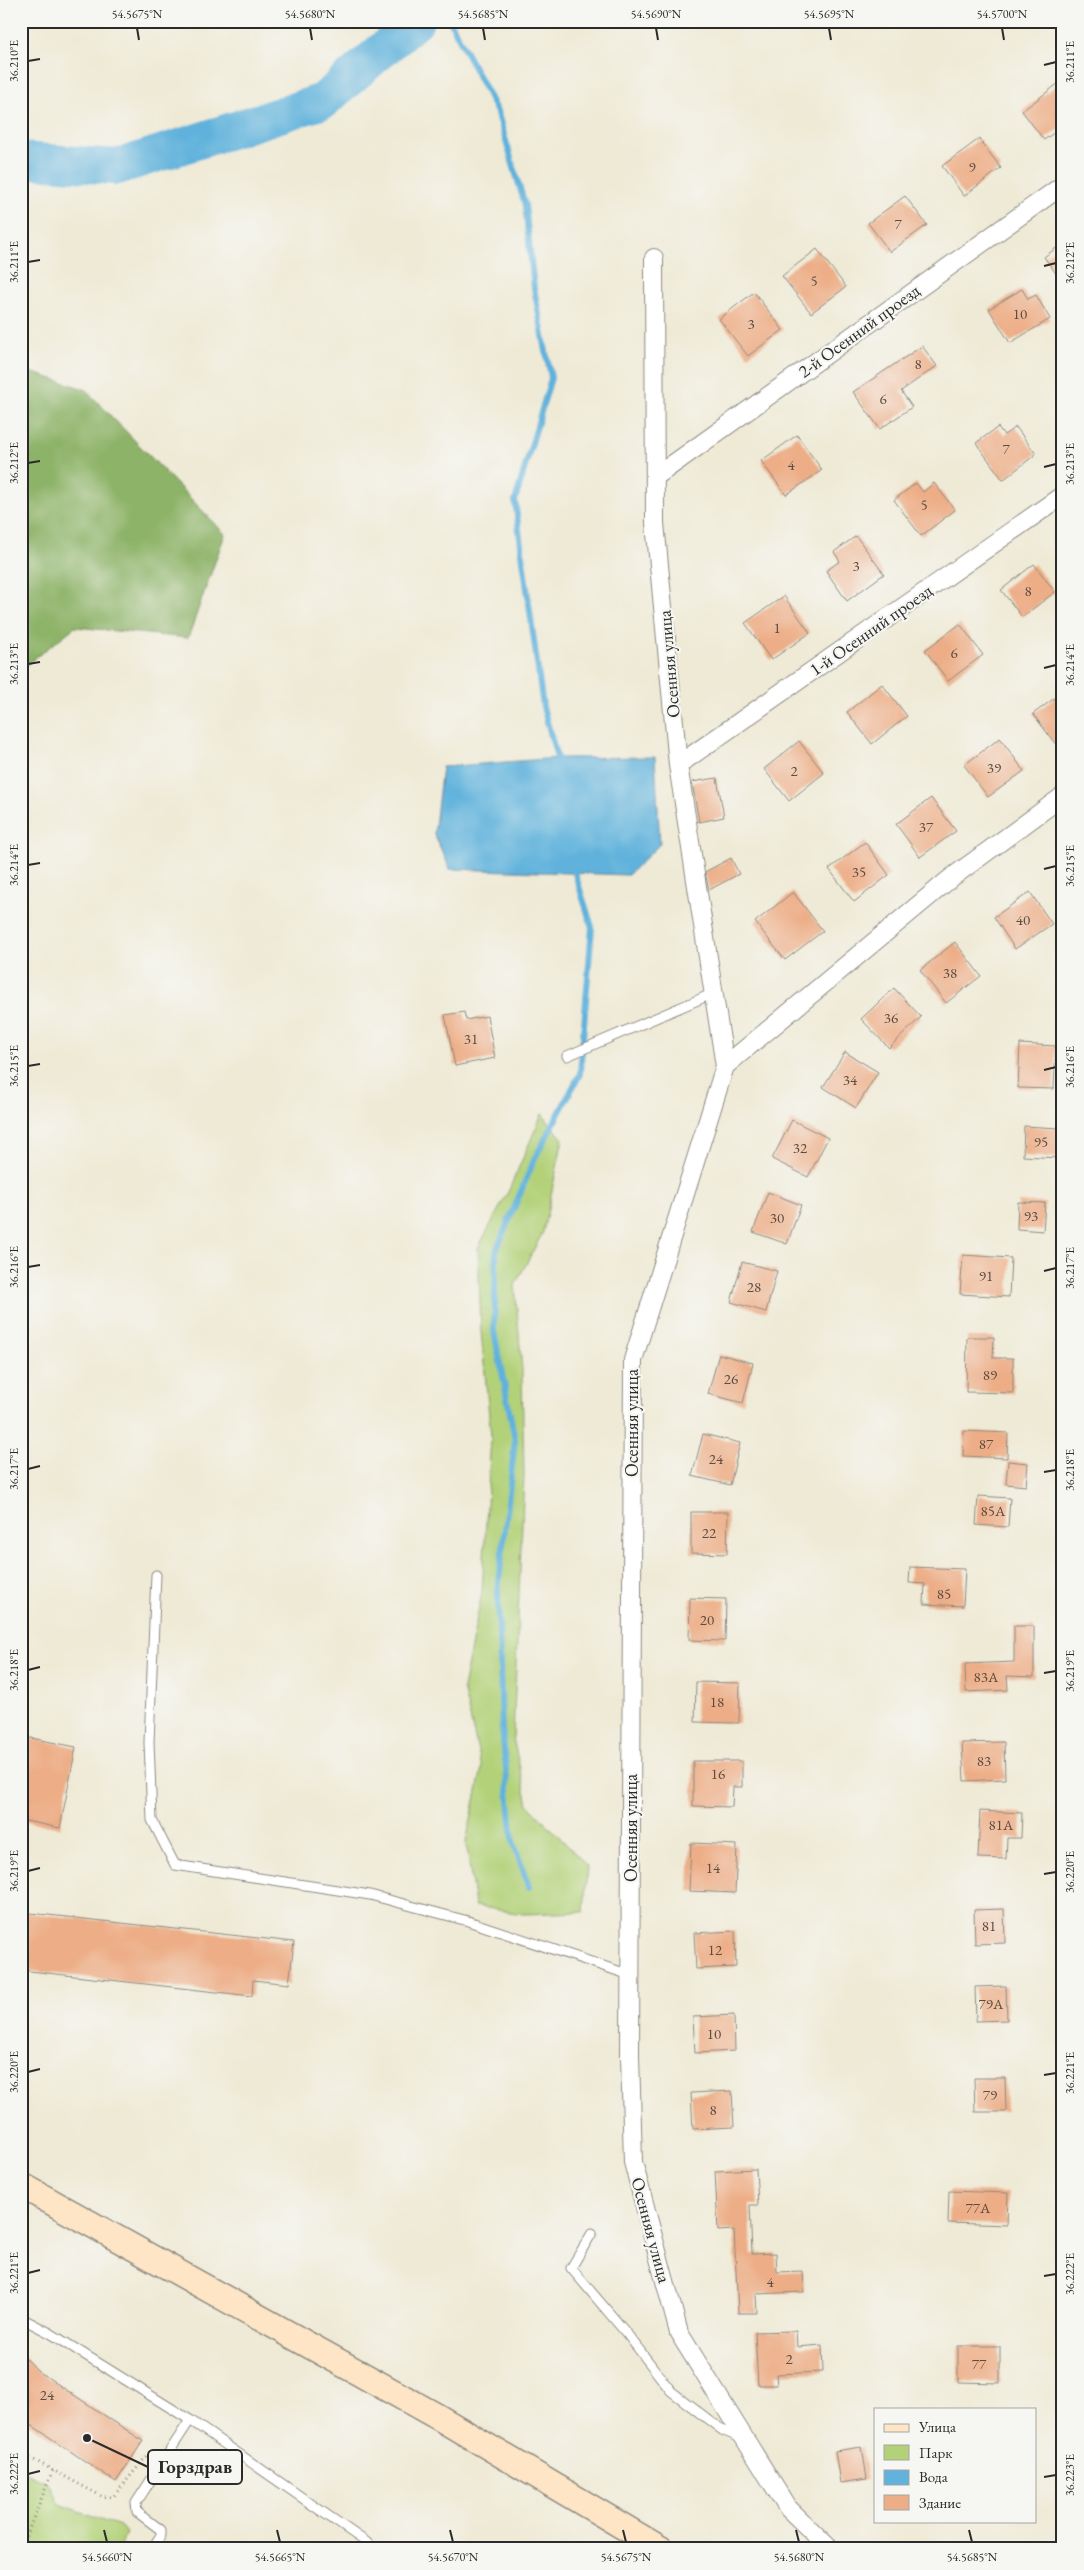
<svg xmlns="http://www.w3.org/2000/svg" width="1084" height="2570" viewBox="0 0 1084 2570" font-family="'EB Garamond',serif">
	<style>
		.green { fill: #b2d178; stroke: #6e7e52 }
		.forest { fill: #8db368; stroke: #5c6f4a }
		.water { fill: #61b2dc; stroke: #466e84 }
		.lines { fill: none; stroke-linecap: round; stroke-linejoin: round }
		.stream { stroke: #61b2dc; stroke-width: 6 }
		.river { stroke: #61b2dc; stroke-width: 36 }
		.building { fill: #edae87 }
		.service-casing { stroke: #8d8a80; stroke-width: 11 }
		.minor-casing { stroke: #8d8a80; stroke-width: 20 }
		.secondary-casing { stroke: #8d8a80; stroke-width: 28 }
		.path { stroke: #8d8a80; stroke-width: 3; stroke-dasharray: 1 4; stroke-linecap: butt }
		.service { stroke: #fff; stroke-width: 9 }
		.minor { stroke: #fff; stroke-width: 18 }
		.secondary { stroke: #fde5c5; stroke-width: 25 }
		.ticks { fill: none; stroke: #2b2b2b; stroke-width: 2 }
		.labels { text-anchor: middle; stroke-width: 4.5; stroke-linejoin: round; paint-order: stroke }
		.number-label { font-size: 15px; fill: #5c4c42 }
		.street-label { font-size: 18px; fill: #2b2b2b; stroke: #f6f6f2 }
		.leader { fill: none; stroke: #2b2b2b; stroke-width: 2 }
		.callout-dot { fill: #2b2b2b; stroke: #f6f6f2; stroke-width: 2 }
		.callout { fill: #f6f6f2; stroke: #2b2b2b; stroke-width: 2 }
		.callout-label { font-size: 19px; text-anchor: middle; font-weight: bold; fill: #2b2b2b }
		.neatline { fill: none; stroke: #2b2b2b; stroke-width: 2 }
		.ticks-label { font-size: 12px; text-anchor: middle; fill: #2b2b2b }
	</style>
	<rect width="100%" height="100%" fill="#f6f6f2"/>
	<filter id="ink" filterUnits="userSpaceOnUse"><feTurbulence type="fractalNoise" baseFrequency=".02" numOctaves="2"/><feDisplacementMap in="SourceGraphic" scale="10" xChannelSelector="R" yChannelSelector="G"/><feConvolveMatrix kernelMatrix="1 2 1 2 8 2 1 2 1" color-interpolation-filters="sRGB"/></filter>
	<filter id="wash" filterUnits="userSpaceOnUse"><feTurbulence type="fractalNoise" baseFrequency=".0096" numOctaves="4" result="noise"/><feDisplacementMap in="SourceGraphic" scale="20" xChannelSelector="R" yChannelSelector="G"/><feGaussianBlur stdDeviation="1.12" result="paint"/><feColorMatrix in="noise" values="0 0 0 0 0 0 0 0 0 0 0 0 0 0 0 0 0 1.4 0 .05"/><feComposite in="paint" operator="in"/></filter>
	<g filter="url(#wash)">
		<rect width="100%" height="100%" fill="#efead6"/>
		<!-- green -->
		<path class="green" d="M542,1114L563,1139L543,1232L515,1285L522,1370L524,1475L513,1738L528,1804L587,1866L584,1912L523,1914L475,1906L466,1842L482,1768L463,1688L482,1592L491,1436L481,1332L478,1248L509,1190Z
			M21,2470L48,2483L60,2504L120,2526L126,2533L119,2549H21Z"/>
		<!-- forest -->
		<path class="forest" d="M21,369L85,389L225,534L188,638L75,627L21,669Z"/>
		<!-- water -->
		<path class="water" d="M655,757L660,844L628,875L450,869L434,834L442,767L557,758Z"/>
		<g class="lines">
			<!-- stream -->
			<path class="stream" d="M450,21L498,114L525,205L534,288L551,378L515,501L543,707L559,765
				M529,1887L513,1841L502,1729L498,1591L515,1440L494,1331L496,1251L535,1158L580,1074L592,927L573,867"/>
			<!-- river -->
			<path class="river" d="M21,160L117,167L323,101L416,21"/>
		</g>
		<g id="blocks">
			<!-- building -->
			<path class="building" d="M1063,80V126L1044,140L1022,111Z
				M979,139L1001,168L964,196L942,166Z
				M905,196L927,225L890,252L868,223Z
				M1063,243V283L1044,257Z
				M817,249L846,287L811,313L782,276Z
				M1022,289L1028,299L1036,295L1050,319L1010,343L989,309Z
				M754,292L783,330L748,356L719,319Z
				M922,346L937,366L901,391L912,407L880,429L853,392Z
				M998,427L1004,435L1016,427L1036,454L1003,480L976,443Z
				M797,435L822,470L786,495L761,461Z
				M916,483L923,492L934,483L955,510L921,536L894,500Z
				M856,536L884,574L847,601L826,571L840,561L834,552Z
				M1034,564L1055,592L1022,617L1001,590Z
				M784,596L810,633L771,660L745,623Z
				M960,624L983,655L948,681L925,650Z
				M882,684L907,716L872,744L847,712Z
				M1063,692V754L1033,714Z
				M1000,738L1024,771L988,797L964,765Z
				M799,741L824,773L789,801L764,769Z
				M717,778L724,817L699,822L692,782Z
				M931,798L956,831L920,857L896,824Z
				M865,842L889,875L854,902L829,869Z
				M731,858L739,874L709,890L705,872Z
				M793,892L823,931L785,960L755,922Z
				M1030,892L1052,924L1015,949L994,917Z
				M955,942L981,976L946,1003L920,970Z
				M894,988L921,1017L889,1048L861,1019Z
				M464,1012L466,1020L487,1016L495,1058L455,1066L445,1015Z
				M1020,1044L1056,1046L1054,1089L1018,1088Z
				M845,1052L878,1072L856,1108L823,1087Z
				M792,1120L828,1138L808,1177L772,1159Z
				M1024,1126L1059,1128L1058,1158L1023,1156Z
				M768,1192L801,1205L787,1244L753,1232Z
				M1018,1202L1045,1203L1043,1231L1017,1229Z
				M963,1255L1011,1258L1009,1297L960,1294Z
				M742,1262L777,1271L766,1312L731,1302Z
				M967,1337H994L993,1358H1013V1393L966,1392Z
				M719,1354L753,1363L743,1403L708,1394Z
				M964,1431L1008,1433L1007,1458L963,1456Z
				M703,1434L740,1443L730,1485L692,1476Z
				M1008,1461L1028,1463L1026,1486L1006,1484Z
				M978,1496L1010,1498L1008,1527L976,1525Z
				M691,1512H728L727,1554L691,1553Z
				M910,1567L965,1569L963,1606L924,1604L925,1584L909,1583Z
				M690,1598L726,1599L725,1641L689,1640Z
				M1014,1626H1034V1677L1007,1676L1008,1690L966,1692L965,1664L1014,1662Z
				M696,1682L740,1683L739,1723L695,1722Z
				M21,1736L76,1747L60,1828L21,1820Z
				M1004,1742L1005,1779L964,1781L962,1743Z
				M693,1761H742V1787H733L732,1807L693,1806Z
				M980,1811L1022,1813L1021,1838H1007L1006,1859L978,1858Z
				M691,1843L737,1845L735,1893L689,1891Z
				M1004,1909L1005,1943L975,1944L974,1910Z
				M21,1912L294,1942L289,1984L253,1980L252,1996L21,1970Z
				M735,1931L736,1967L696,1969L694,1933Z
				M1006,1986L1007,2020L976,2021L975,1987Z
				M734,2015L735,2051L695,2053L693,2017Z
				M974,2078H1005L1006,2112H975Z
				M732,2091L734,2127L693,2129L691,2093Z
				M756,2169L758,2205H750L752,2254L776,2253L777,2272L803,2271L804,2292L756,2294L757,2313H738L734,2230L718,2231L715,2171Z
				M949,2191L1008,2193L1007,2225L948,2223Z
				M796,2331L797,2347L822,2345L823,2372L776,2374L777,2385H758L755,2332Z
				M958,2346H1000V2383L958,2382Z
				M21,2353L38,2371L143,2441L116,2482L21,2418Z
				M862,2447L867,2479L840,2483L835,2451Z"/>
		</g>
	</g>
	<g filter="url(#ink)">
		<use href="#blocks" fill-opacity="0" stroke="#8d8a80" stroke-width="1"/>
		<g class="lines">
			<defs>
				<path id="service" d="M567,1056L714,993
					M156,1575L149,1742L152,1820L175,1865L370,1895L468,1921L630,1975
					M592,2233L571,2268L627,2334L671,2391L722,2430L741,2438
					M21,2318L50,2333L190,2420L366,2542L373,2549
					M152,2549L161,2535V2530L137,2512L136,2503L190,2420"/>
				<path id="minor" d="M654,258L655,523L678,765L725,1066L633,1360L630,2055L633,2162L679,2333L787,2507L830,2549
					M655,477L1063,185
					M678,765L1063,495
					M725,1066L951,878L1063,796"/>
				<path id="secondary" d="M21,2185L438,2417L661,2549"/>
			</defs>
			<!-- service casing -->
			<use href="#service" class="service-casing"/>
			<!-- minor casing -->
			<use href="#minor" class="minor-casing"/>
			<!-- secondary casing -->
			<use href="#secondary" class="secondary-casing"/>
			<!-- path -->
			<path class="path" d="M21,2453L103,2497H113L150,2452
				M21,2541L40,2545L46,2549
				M24,2541L53,2470"/>
			<!-- service -->
			<use href="#service" class="service"/>
			<!-- minor -->
			<use href="#minor" class="minor"/>
			<!-- secondary -->
			<use href="#secondary" class="secondary"/>
		</g>
	</g>
	<!-- ticks -->
	<path class="ticks" d="M137,28L139,40M310,28L312,40M483,28L485,40M656,28L658,40M829,28L831,40M1002,28L1004,40M28,61L40,59M1044,65L1056,62M28,262L40,260M1044,266L1056,263M28,463L40,461M1044,467L1056,464M28,664L40,662M1044,668L1056,665M28,865L40,863M1044,869L1056,866M28,1066L40,1064M1044,1070L1056,1067M28,1267L40,1265M1044,1271L1056,1268M28,1469L40,1466M1044,1472L1056,1470M28,1670L40,1667M1044,1673L1056,1671M28,1871L40,1868M1044,1874L1056,1872M28,2072L40,2069M1044,2075L1056,2073M28,2273L40,2270M1044,2276L1056,2274M28,2474L40,2471M1044,2477L1056,2475M104,2530L107,2542M277,2530L280,2542M450,2530L453,2542M623,2530L626,2542M796,2530L799,2542M969,2530L972,2542"/>
	<g class="labels">
		<!-- number labels -->
		<g class="number-label">
			<text x="972" y="172">9</text>
			<text x="898" y="229">7</text>
			<text x="814" y="286">5</text>
			<text x="1020" y="319">10</text>
			<text x="751" y="329">3</text>
			<text x="918" y="369">8</text>
			<text x="883" y="404">6</text>
			<text x="1006" y="454">7</text>
			<text x="791" y="470">4</text>
			<text x="924" y="510">5</text>
			<text x="856" y="571">3</text>
			<text x="1028" y="596">8</text>
			<text x="777" y="633">1</text>
			<text x="954" y="658">6</text>
			<text x="994" y="773">39</text>
			<text x="794" y="776">2</text>
			<text x="926" y="832">37</text>
			<text x="859" y="877">35</text>
			<text x="1023" y="925">40</text>
			<text x="950" y="978">38</text>
			<text x="891" y="1023">36</text>
			<text x="471" y="1044">31</text>
			<text x="850" y="1085">34</text>
			<text x="1041" y="1147">95</text>
			<text x="800" y="1153">32</text>
			<text x="1031" y="1221">93</text>
			<text x="777" y="1223">30</text>
			<text x="986" y="1281">91</text>
			<text x="754" y="1292">28</text>
			<text x="990" y="1380">89</text>
			<text x="731" y="1384">26</text>
			<text x="986" y="1449">87</text>
			<text x="716" y="1464">24</text>
			<text x="993" y="1516">85А</text>
			<text x="709" y="1538">22</text>
			<text x="944" y="1599">85</text>
			<text x="707" y="1625">20</text>
			<text x="986" y="1682">83А</text>
			<text x="717" y="1707">18</text>
			<text x="984" y="1766">83</text>
			<text x="718" y="1779">16</text>
			<text x="1001" y="1830">81А</text>
			<text x="713" y="1873">14</text>
			<text x="989" y="1931">81</text>
			<text x="715" y="1955">12</text>
			<text x="991" y="2009">79А</text>
			<text x="714" y="2039">10</text>
			<text x="990" y="2100">79</text>
			<text x="713" y="2115">8</text>
			<text x="978" y="2213">77А</text>
			<text x="770" y="2287">4</text>
			<text x="789" y="2364">2</text>
			<text x="979" y="2369">77</text>
			<text x="47" y="2400">24</text>
		</g>
		<!-- street labels -->
		<g class="street-label">
			<text transform="translate(859 331) rotate(-36)" y="6">2-й Осенний проезд</text>
			<text transform="translate(871 630) rotate(-35)" y="6">1-й Осенний проезд</text>
			<text transform="translate(669 664) rotate(-95)" y="6">Осенняя улица</text>
			<text transform="translate(632 1423) rotate(-90)" y="6">Осенняя улица</text>
			<text transform="translate(631 1828) rotate(-90)" y="6">Осенняя улица</text>
			<text transform="translate(651 2230) rotate(75)" y="6">Осенняя улица</text>
		</g>
	</g>
	<!-- callouts -->
	<path class="leader" d="M87 2438L148 2467"/>
	<circle class="callout-dot" cx="87" cy="2438" r="5"/>
	<rect class="callout" x="148" y="2450" width="94" height="34" rx="5"/>
	<g class="callout-label">
		<text x="195" y="2473">Горздрав</text>
	</g>
	<!-- margin -->
	<rect width="1084" height="2570" fill="none" stroke="#f6f6f2" stroke-width="55"/>
	<!-- legend -->
	<rect x="874" y="2408" width="162" height="115" fill="#f6f6f2" stroke="#a5a5a2"/>
	<rect x="884" y="2424" width="25" height="8" fill="#fde5c5" stroke="#a5a5a2"/>
	<text x="919" y="2432" font-size="15" fill="#2b2b2b">Улица</text>
	<rect x="884" y="2445" width="25" height="15" fill="#b2d178" stroke="#a5a5a2"/>
	<text x="919" y="2458" font-size="15" fill="#2b2b2b">Парк</text>
	<rect x="884" y="2470" width="25" height="15" fill="#61b2dc" stroke="#a5a5a2"/>
	<text x="919" y="2482" font-size="15" fill="#2b2b2b">Вода</text>
	<rect x="884" y="2495" width="25" height="15" fill="#edae87" stroke="#a5a5a2"/>
	<text x="919" y="2508" font-size="15" fill="#2b2b2b">Здание</text>
	<rect x="28" y="28" width="1028" height="2514" class="neatline"/>
	<g class="ticks-label">
		<text x="137" y="18">54.5675°N</text>
		<text x="310" y="18">54.5680°N</text>
		<text x="483" y="18">54.5685°N</text>
		<text x="656" y="18">54.5690°N</text>
		<text x="829" y="18">54.5695°N</text>
		<text x="1002" y="18">54.5700°N</text>
		<text transform="translate(14 61) rotate(-90)" y="4">36.210°E</text>
		<text transform="translate(1070 62) rotate(-90)" y="4">36.211°E</text>
		<text transform="translate(14 262) rotate(-90)" y="4">36.211°E</text>
		<text transform="translate(1070 263) rotate(-90)" y="4">36.212°E</text>
		<text transform="translate(14 463) rotate(-90)" y="4">36.212°E</text>
		<text transform="translate(1070 464) rotate(-90)" y="4">36.213°E</text>
		<text transform="translate(14 664) rotate(-90)" y="4">36.213°E</text>
		<text transform="translate(1070 665) rotate(-90)" y="4">36.214°E</text>
		<text transform="translate(14 865) rotate(-90)" y="4">36.214°E</text>
		<text transform="translate(1070 866) rotate(-90)" y="4">36.215°E</text>
		<text transform="translate(14 1066) rotate(-90)" y="4">36.215°E</text>
		<text transform="translate(1070 1067) rotate(-90)" y="4">36.216°E</text>
		<text transform="translate(14 1267) rotate(-90)" y="4">36.216°E</text>
		<text transform="translate(1070 1268) rotate(-90)" y="4">36.217°E</text>
		<text transform="translate(14 1469) rotate(-90)" y="4">36.217°E</text>
		<text transform="translate(1070 1470) rotate(-90)" y="4">36.218°E</text>
		<text transform="translate(14 1670) rotate(-90)" y="4">36.218°E</text>
		<text transform="translate(1070 1671) rotate(-90)" y="4">36.219°E</text>
		<text transform="translate(14 1871) rotate(-90)" y="4">36.219°E</text>
		<text transform="translate(1070 1872) rotate(-90)" y="4">36.220°E</text>
		<text transform="translate(14 2072) rotate(-90)" y="4">36.220°E</text>
		<text transform="translate(1070 2073) rotate(-90)" y="4">36.221°E</text>
		<text transform="translate(14 2273) rotate(-90)" y="4">36.221°E</text>
		<text transform="translate(1070 2274) rotate(-90)" y="4">36.222°E</text>
		<text transform="translate(14 2474) rotate(-90)" y="4">36.222°E</text>
		<text transform="translate(1070 2475) rotate(-90)" y="4">36.223°E</text>
		<text x="107" y="2561">54.5660°N</text>
		<text x="280" y="2561">54.5665°N</text>
		<text x="453" y="2561">54.5670°N</text>
		<text x="626" y="2561">54.5675°N</text>
		<text x="799" y="2561">54.5680°N</text>
		<text x="972" y="2561">54.5685°N</text>
	</g>
</svg>
